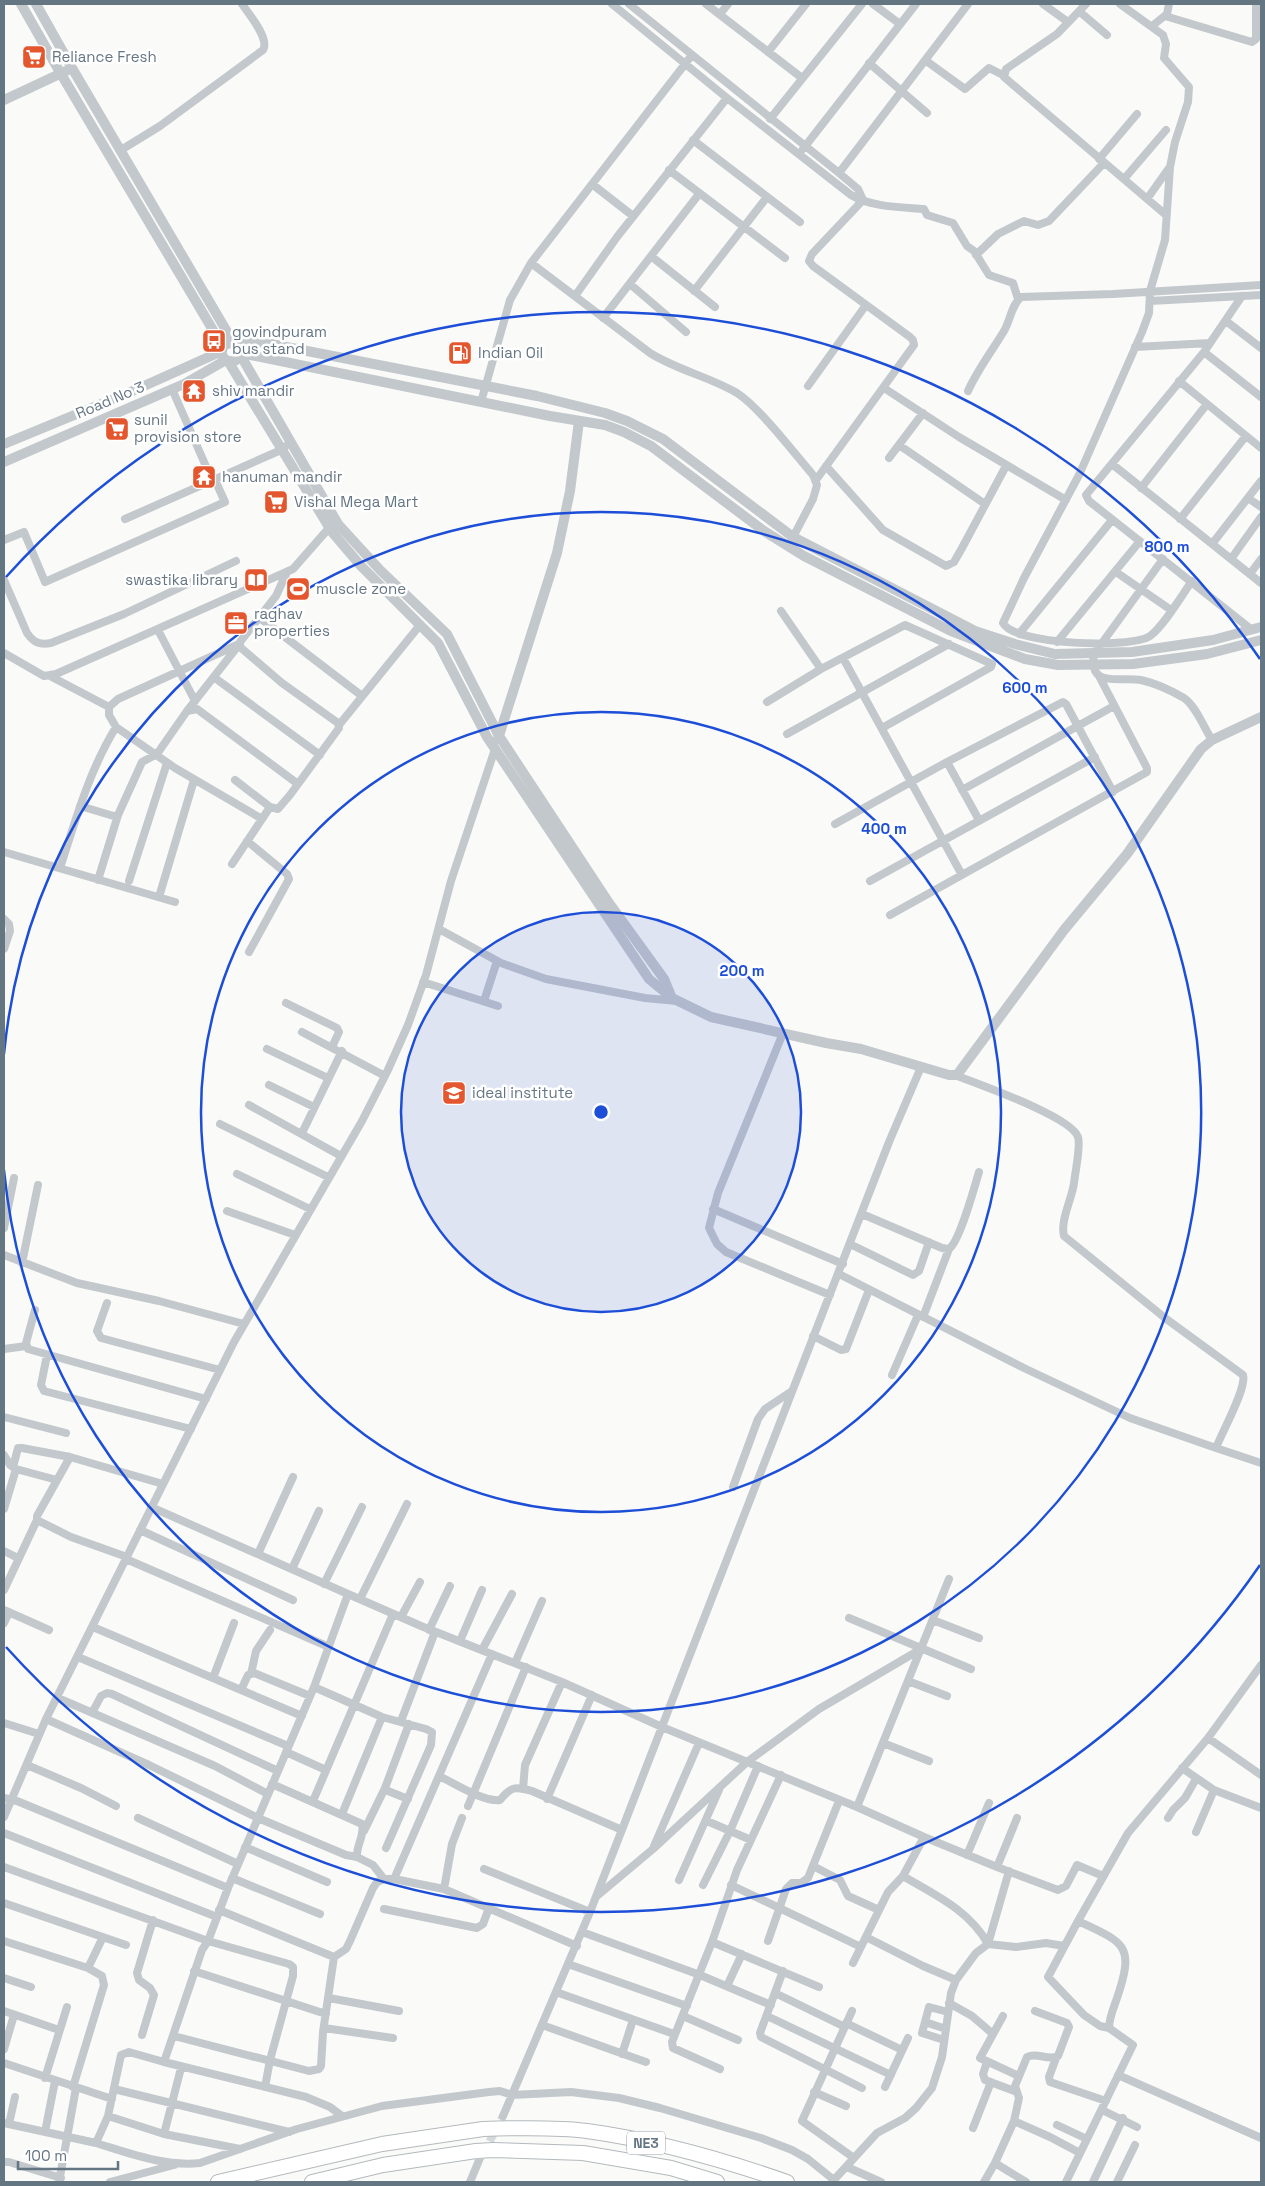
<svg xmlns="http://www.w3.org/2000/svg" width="1265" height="2186" viewBox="0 0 1265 2186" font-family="'Space Grotesk',sans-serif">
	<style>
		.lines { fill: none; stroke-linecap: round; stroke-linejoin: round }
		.minor-tunnel { stroke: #d5d9db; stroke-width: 8; stroke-dasharray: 8 4; stroke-linecap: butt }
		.motorway-casing { stroke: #b4b9bd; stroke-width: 16 }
		.minor { stroke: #c3c8cc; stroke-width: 8 }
		.tertiary { stroke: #c3c8cc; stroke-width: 10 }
		.motorway { stroke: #fff; stroke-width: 14 }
		.ring { fill: none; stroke: #1d4ed8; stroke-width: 2.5 }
		.labels { text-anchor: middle; stroke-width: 5; stroke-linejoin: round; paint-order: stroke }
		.shield { fill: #fff; stroke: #939fa8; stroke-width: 1 }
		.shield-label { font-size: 14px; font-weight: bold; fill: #657683 }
		.poi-label { font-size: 15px; fill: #657683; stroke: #fff; text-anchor: start }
		.street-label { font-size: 15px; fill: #657683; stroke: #fff }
		.centre { fill: #1d4ed8; stroke: #fff; stroke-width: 2.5 }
		.ring-label { font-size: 15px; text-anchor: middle; font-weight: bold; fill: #1d4ed8; stroke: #fff; stroke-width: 5; stroke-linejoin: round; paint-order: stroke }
	</style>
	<rect width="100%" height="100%" fill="#fafaf8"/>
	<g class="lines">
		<!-- minor-tunnel -->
		<path class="minor-tunnel" d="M484,2152L503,2116"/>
		<defs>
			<path id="motorway" d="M218,2182L382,2144L483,2129C514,2128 557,2127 587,2131C653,2140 724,2160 787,2182
				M312,2182L383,2165L476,2151L493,2150L583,2153L671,2168L717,2182"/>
		</defs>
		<!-- motorway casing -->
		<use href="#motorway" class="motorway-casing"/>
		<!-- minor -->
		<path class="minor" d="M612,4L727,98L851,195C871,207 900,207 924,209L927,215L953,223L967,246L974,251L989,275L1013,283L1018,299
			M629,4L839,173L858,189L863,200
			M706,4L802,78
			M873,4L900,24
			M1043,4L1068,22
			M1086,4L1057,34L1006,69L1004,77L1166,215
			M1120,4L1163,35L1166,44L1164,58L1189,87L1188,102L1175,142L1170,167L1165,240L1150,291L1149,313L1142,332L1079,475L1024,578L1003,623C1014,645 1131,649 1150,636C1163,627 1182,595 1192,581
			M1080,12L1107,35
			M720,14L728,4
			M1165,16L1252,42L1256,39V4
			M1152,26L1167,14L1169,4
			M768,52L806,4
			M925,60L965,89L989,68L1003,75
			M869,63L927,113
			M770,119L862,4
			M693,140L800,222
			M803,149L916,4
			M121,150L160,126L263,50C270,39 249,14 242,4
			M1099,159L1137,114
			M669,170L785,258
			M839,173L968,4
			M1124,179L1166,130
			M592,184L633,216
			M1147,199L1169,168
			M976,255L998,234L1024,221L1038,225L1049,221L1104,163
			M651,256L715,307
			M531,263L650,353C677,370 710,377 737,393C760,408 794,453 813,475L817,485L813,499L791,541
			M630,284L686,332
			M694,291L767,197
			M575,296L617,237L727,98
			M1242,296L1204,352L1086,495L1089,501L1252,630
			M1150,301L1261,295
			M603,318L699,194
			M1226,321L1261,348
			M1135,347L1210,343
			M1204,352L1261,397
			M1179,381L1261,448
			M808,386L866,305
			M884,388L959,437L1066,500
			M968,391C978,369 992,351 1004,331C1010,321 1012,304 1021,297L1113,294L1261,285
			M481,402L510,300L531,263L692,55
			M899,445L985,504
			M889,458L923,413
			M1112,464L1261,583
			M826,466L883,530L946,566L954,562L962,548L1006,466
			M816,480L914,345L913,340L910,337L813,266L809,261L812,254L863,200
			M1141,488L1207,404
			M1248,498L1261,507
			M125,519L281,450L291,442
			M1180,519L1246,436
			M4,540L24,532L45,582L225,502L215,480L208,471L172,389
			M1212,544L1261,481
			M1163,559L1094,654C1088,689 1120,676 1141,680C1154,683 1172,691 1184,698C1196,706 1204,728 1212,740
			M1231,559L1261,517
			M1116,572L1171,610
			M1250,574L1261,559
			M4,580L27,633C34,643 40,645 51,643L124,614L236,561
			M781,611L821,669
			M260,618L362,696
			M158,630L195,701
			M1019,634L1112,520
			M1057,642L1140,541
			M239,644L118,699L109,707V715L116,727L175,768L262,819
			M4,653L44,676L56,674L293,569L329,528
			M843,658L962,875
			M50,676L109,707
			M215,678L320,755
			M767,702L821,669L905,625L992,664L991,667L882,728
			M187,711L238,646
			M339,725L420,625
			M787,734L949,644
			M947,762L979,820
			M235,780L270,807L278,809L290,795L339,728L338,723L282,683L240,647V642L276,596L287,572
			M962,790L1114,706
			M80,806L117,817
			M835,824L947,762L1063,702L1066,704L1113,792
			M247,841L287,874L289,879L249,952
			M4,852L175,902
			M232,864L270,807
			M60,868C76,819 89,771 116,727
			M98,880L118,815L142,762L157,754L187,711L197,709L298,784
			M129,881L167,763
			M870,881L1095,757
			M159,897L194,780
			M890,915L1147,772V768L1099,676
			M4,919L9,924L10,931L4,949
			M439,929L501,963L546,979L645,998L677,1001
			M423,982L498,1006
			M484,1001L497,961
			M286,1003L337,1028L339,1032L332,1047
			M302,1032L385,1076
			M783,1033L718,1193L709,1228L717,1244L726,1252L830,1295
			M267,1049L328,1078
			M955,1075C977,1084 1071,1116 1078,1137C1081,1146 1075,1173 1074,1183C1072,1199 1060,1220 1064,1236L1165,1318L1243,1375C1247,1388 1222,1432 1216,1448L1261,1463
			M269,1085L314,1107
			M249,1105L341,1156
			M220,1124L328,1177
			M302,1133L342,1051
			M237,1174L310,1209
			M713,1209L843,1264
			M227,1211L295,1235
			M862,1214L942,1248L949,1249C960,1241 974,1188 979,1172
			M4,1228L14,1178
			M850,1244L913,1275L919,1271L929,1242
			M4,1255L77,1283L159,1301L244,1324
			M22,1263L38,1185
			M839,1274L1026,1369L1130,1418L1216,1448
			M107,1303L97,1331L101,1338L220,1370
			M35,1310L26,1343L28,1349L206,1399
			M923,1317L949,1249
			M813,1336L841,1350L846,1349L869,1290
			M4,1349L26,1346
			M47,1355L41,1385L44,1391L191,1429
			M892,1375L918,1315
			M4,1417L66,1433
			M4,1455L10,1465L16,1469L57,1480
			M70,1457L37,1516V1520L71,1537L127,1557
			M13,1467L18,1448H22L70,1457L163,1484
			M733,1487L758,1419L765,1409L792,1391
			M151,1507L348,1594
			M4,1509L16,1469
			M140,1530L293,1600
			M4,1551L18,1558
			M258,1554L293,1477
			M126,1559L329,1647
			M292,1569L319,1511
			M324,1584L362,1507
			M4,1590L37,1520
			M360,1599L407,1504
			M4,1610L49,1630
			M401,1617L420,1582
			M849,1618L971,1669
			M933,1620L979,1638
			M4,1623L9,1612
			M93,1627L302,1716
			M429,1630L450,1586
			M460,1641L482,1590
			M482,1650L512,1594
			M78,1657L288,1746
			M515,1663L542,1601
			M251,1674L256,1651L270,1630
			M213,1678L234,1623
			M908,1681L947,1696
			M314,1687L382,1717L426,1729L432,1732L431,1745L386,1848
			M241,1690L248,1675L254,1673L310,1696
			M58,1698L215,1766L268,1794
			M92,1713L101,1696L107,1693L112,1694L278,1771
			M46,1719L149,1765L258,1818L346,1855L357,1857
			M401,1721L435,1632
			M4,1723L39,1734
			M1208,1738L1261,1775
			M883,1743L929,1761
			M286,1752L326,1770
			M27,1765L81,1788L116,1806
			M1182,1768L1214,1790L1261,1808
			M439,1776C454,1783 483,1802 500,1800C511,1787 514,1786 532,1791L622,1830
			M272,1784L362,1824C365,1836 356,1845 357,1857L373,1865L384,1879
			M523,1789L525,1765L562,1682
			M4,1798L17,1801L228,1888
			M408,1799L388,1791L385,1788L409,1724
			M547,1799L592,1695
			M313,1801L393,1614
			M468,1806L526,1667
			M857,1807L949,1579
			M342,1814L382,1717
			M4,1817L46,1719L234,1342L362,1121L387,1072L408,1025L426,975L451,881L495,749
			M138,1818L238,1864
			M1168,1818L1173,1810L1185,1798L1196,1779
			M707,1821L751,1840
			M364,1831L385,1788
			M1196,1832L1214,1790
			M4,1833L217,1917
			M654,1846L699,1743
			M245,1847L327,1882
			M967,1855L989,1803
			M813,1866L840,1880L848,1896L879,1910
			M4,1867L208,1941L289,1964L293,1967V1976L270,2060L265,2087
			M997,1867L1017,1818
			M484,1869L590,1912
			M903,1876C935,1895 969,1910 988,1944
			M232,1878L320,1914
			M394,1879L492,1654
			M679,1880L719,1790
			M703,1885L730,1831L758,1766
			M731,1885L861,1947
			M444,1889L452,1844L462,1818
			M597,1896L653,1849L747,1762L819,1709L921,1649
			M4,1903L126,1945
			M384,1909L477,1928L483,1924L489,1908
			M1078,1921L1048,1977L1084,2015L1100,2026L1109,2028
			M582,1932L700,1975L771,2005
			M866,1937L923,1966L956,1980
			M4,1941L88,1968L102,1976L104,1985L73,2087
			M768,1941L786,1889L792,1883H801L808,1878L839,1801
			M712,1942L819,1987
			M988,1944L1009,1871
			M334,1957L346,1949L350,1941L373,1888L377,1882L384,1879H394L444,1889L577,1946
			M853,1963L888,1892L903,1876L924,1837
			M568,1964L687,2006
			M88,1968L103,1937
			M194,1971L326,2014
			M783,1971L760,2033L761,2037L862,2088
			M4,1978L31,1987
			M727,1986L742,1954
			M556,1992L674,2034
			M775,1993L845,2027
			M329,1998L399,2011
			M949,2003L972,2016L993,2034
			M4,2011L59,2030
			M852,2011L802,2121L854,2158
			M683,2016L738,2040
			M767,2016L891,2075
			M1003,2016L980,2058L1019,2076
			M925,2022L946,2029
			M846,2023L902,2050
			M542,2025L646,2062
			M324,2028L393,2038
			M142,2035L154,1995L150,1988L139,1980L137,1973L153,1920
			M174,2036L309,2071L319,2069L321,2066L323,2032L334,1957L219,1910
			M944,2040L922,2033L929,2007L948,2012
			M4,2049L14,2015
			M622,2054L633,2020
			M1056,2058L1049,2077L1050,2082L1106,2101
			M164,2062L306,2097L330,2107L342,2116
			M987,2062L983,2074L985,2080L1017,2092
			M4,2063L112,2099
			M720,2069L673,2048L672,2042L712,1942L737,1870L781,1775
			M1118,2075L1261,2138
			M45,2078L67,2007
			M885,2087L908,2038
			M114,2089L289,2132
			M814,2092L846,2106
			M1102,2110L1137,2127
			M108,2116L164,2134L240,2149
			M503,2116L590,1912L889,1142L921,1067
			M1014,2121L1050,2137L1080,2153
			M4,2123L96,2143L108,2116L121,2055L129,2052L164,2062L202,1950L208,1941L228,1888L314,1687L348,1594L421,1626L562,1682L662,1727L857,1807L924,1837L997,1867L1058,1890L1066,1886L1077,1865L1103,1876
			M9,2124L15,2097
			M1057,2125L1087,2139
			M973,2128L991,2082
			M45,2132L55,2081
			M164,2134L181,2068
			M96,2143C129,2153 165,2167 200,2163L297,2129L382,2106L489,2092L500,2091L512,2095L571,2092L619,2098L660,2108L761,2138L792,2150L808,2159L834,2180
			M4,2162H9L61,2178
			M995,2163L1014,2121L1019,2098L1015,2086L1027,2057C1037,2052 1048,2061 1058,2056L1069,2027L1067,2023L1035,2011
			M847,2167L881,2182
			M59,2182L76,2088
			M110,2182L174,2165
			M470,2182L480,2158
			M832,2182L877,2133L905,2118L916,2108L932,2088L942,2057L951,1993L956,1980L976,1953L988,1944L1016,1947L1046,1943L1064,1946
			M984,2182L995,2163L1026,2182
			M1066,2182L1133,2045L1109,2028C1109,2018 1114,2007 1117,1998C1135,1945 1125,1943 1078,1921L1128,1833L1208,1738L1261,1665
			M1093,2182L1123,2118
			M1117,2182L1135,2145"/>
		<!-- tertiary -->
		<path class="tertiary" d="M21,4L61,74L223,347
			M36,4L72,68L233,342
			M4,100L66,71
			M237,344L261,342L537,396L605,413L627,421L663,439L793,537L975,631L1015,644L1055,654L1132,652L1213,640L1261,627
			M241,353L550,416L605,425L624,432L651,446L764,531L804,556L951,631L1025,659L1058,665L1133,664L1207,654L1261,640
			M241,356L338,524L380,570L447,634L499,736L609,903L664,979L671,996
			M228,361H235L241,356V348L235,343L225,344C220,351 221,358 228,361L332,532L361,566L438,643L487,737L649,979L672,998L711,1017L826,1043L861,1049L949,1075H957L1064,930L1127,854L1201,749L1212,740L1261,717
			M4,444L135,390L222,351
			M4,462L184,384L226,360
			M498,739L557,553L570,491L579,421"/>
		<!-- motorway -->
		<use href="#motorway" class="motorway"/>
	</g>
	<!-- distance rings -->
	<circle cx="601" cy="1112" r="200" fill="#1d4ed8" fill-opacity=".12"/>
	<g class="ring">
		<circle cx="601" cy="1112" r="200"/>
		<circle cx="601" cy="1112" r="400"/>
		<path d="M4 1054A600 600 0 1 1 4 1170"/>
		<path d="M1260 1565A800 800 0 0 1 6 1647M6 577A800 800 0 0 1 1260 659"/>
	</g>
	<!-- icons -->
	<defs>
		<symbol id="supermarket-square" viewBox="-11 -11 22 22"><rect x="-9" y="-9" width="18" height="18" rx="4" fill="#e4572e" stroke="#fff"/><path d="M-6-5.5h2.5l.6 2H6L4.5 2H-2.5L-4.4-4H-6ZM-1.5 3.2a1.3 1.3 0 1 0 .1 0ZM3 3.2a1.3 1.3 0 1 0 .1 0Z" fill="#fff"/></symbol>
		<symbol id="bus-square" viewBox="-11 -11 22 22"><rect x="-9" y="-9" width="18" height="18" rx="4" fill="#e4572e" stroke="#fff"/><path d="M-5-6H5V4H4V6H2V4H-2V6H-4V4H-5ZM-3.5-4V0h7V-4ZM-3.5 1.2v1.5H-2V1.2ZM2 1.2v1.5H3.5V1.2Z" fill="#fff"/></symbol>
		<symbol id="fuel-square" viewBox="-11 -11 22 22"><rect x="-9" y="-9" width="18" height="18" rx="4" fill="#e4572e" stroke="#fff"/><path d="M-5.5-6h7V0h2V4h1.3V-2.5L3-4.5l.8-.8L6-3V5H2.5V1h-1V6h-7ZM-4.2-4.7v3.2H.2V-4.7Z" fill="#fff"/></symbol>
		<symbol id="temple-square" viewBox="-11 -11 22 22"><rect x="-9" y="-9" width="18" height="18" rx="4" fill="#e4572e" stroke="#fff"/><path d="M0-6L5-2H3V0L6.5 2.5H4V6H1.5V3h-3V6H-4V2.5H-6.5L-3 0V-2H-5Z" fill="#fff"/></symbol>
		<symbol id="library-square" viewBox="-11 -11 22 22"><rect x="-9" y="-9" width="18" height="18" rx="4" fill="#e4572e" stroke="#fff"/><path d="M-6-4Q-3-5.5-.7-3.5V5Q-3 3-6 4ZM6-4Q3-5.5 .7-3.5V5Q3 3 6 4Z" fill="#fff"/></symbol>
		<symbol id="stadium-square" viewBox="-11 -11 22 22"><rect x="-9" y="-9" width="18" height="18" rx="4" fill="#e4572e" stroke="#fff"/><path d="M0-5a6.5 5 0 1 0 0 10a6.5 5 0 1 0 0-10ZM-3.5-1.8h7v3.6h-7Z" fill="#fff"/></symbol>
		<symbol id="office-square" viewBox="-11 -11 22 22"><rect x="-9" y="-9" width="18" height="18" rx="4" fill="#e4572e" stroke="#fff"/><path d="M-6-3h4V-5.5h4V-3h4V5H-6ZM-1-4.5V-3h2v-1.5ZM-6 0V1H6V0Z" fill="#fff"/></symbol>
		<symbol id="university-square" viewBox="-11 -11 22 22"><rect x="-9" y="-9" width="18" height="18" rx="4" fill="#e4572e" stroke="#fff"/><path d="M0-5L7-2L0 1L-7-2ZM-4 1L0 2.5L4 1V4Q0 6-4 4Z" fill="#fff"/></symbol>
	</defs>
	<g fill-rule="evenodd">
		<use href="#supermarket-square" x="20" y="43" width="28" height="28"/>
		<use href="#bus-square" x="200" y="327" width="28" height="28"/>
		<use href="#fuel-square" x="446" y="339" width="28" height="28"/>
		<use href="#temple-square" x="180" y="377" width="28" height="28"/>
		<use href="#supermarket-square" x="103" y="415" width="28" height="28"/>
		<use href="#temple-square" x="190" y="463" width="28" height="28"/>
		<use href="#supermarket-square" x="262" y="488" width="28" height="28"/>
		<use href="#library-square" x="242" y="566" width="28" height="28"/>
		<use href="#stadium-square" x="284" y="575" width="28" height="28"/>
		<use href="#office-square" x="222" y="609" width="28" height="28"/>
		<use href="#university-square" x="440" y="1079" width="28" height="28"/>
	</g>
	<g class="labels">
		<!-- shield labels -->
		<rect class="shield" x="627" y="2131.5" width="38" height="23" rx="4"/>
		<g class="shield-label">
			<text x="646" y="2148">NE3</text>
		</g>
		<!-- poi labels -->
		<g class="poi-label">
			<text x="52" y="62">Reliance Fresh</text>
			<text x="232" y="337">govindpuram<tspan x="232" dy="17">bus stand</tspan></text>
			<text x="478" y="358">Indian Oil</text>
			<text x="212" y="396">shiv mandir</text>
			<text x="134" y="425">sunil<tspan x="134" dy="17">provision store</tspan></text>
			<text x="222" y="482">hanuman mandir</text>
			<text x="294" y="507">Vishal Mega Mart</text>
			<text x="238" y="585" text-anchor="end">swastika library</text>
			<text x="316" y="594">muscle zone</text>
			<text x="254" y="619">raghav<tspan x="254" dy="17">properties</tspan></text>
			<text x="472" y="1098">ideal institute</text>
		</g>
		<!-- street labels -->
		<g class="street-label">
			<text transform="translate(110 400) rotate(-23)" y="5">Road No 3</text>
		</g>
	</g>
	<circle cx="601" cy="1112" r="8" class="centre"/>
	<g class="ring-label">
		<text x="1167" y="552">800 m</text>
		<text x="1025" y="693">600 m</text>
		<text x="884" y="834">400 m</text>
		<text x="742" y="976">200 m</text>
	</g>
	<!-- border -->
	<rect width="1265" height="2186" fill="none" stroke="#657683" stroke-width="10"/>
	<!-- scale -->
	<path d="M18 2161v8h100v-8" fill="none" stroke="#657683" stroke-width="2.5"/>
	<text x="25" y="2161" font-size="15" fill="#657683" stroke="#ffffff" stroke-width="4" paint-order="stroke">100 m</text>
</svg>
